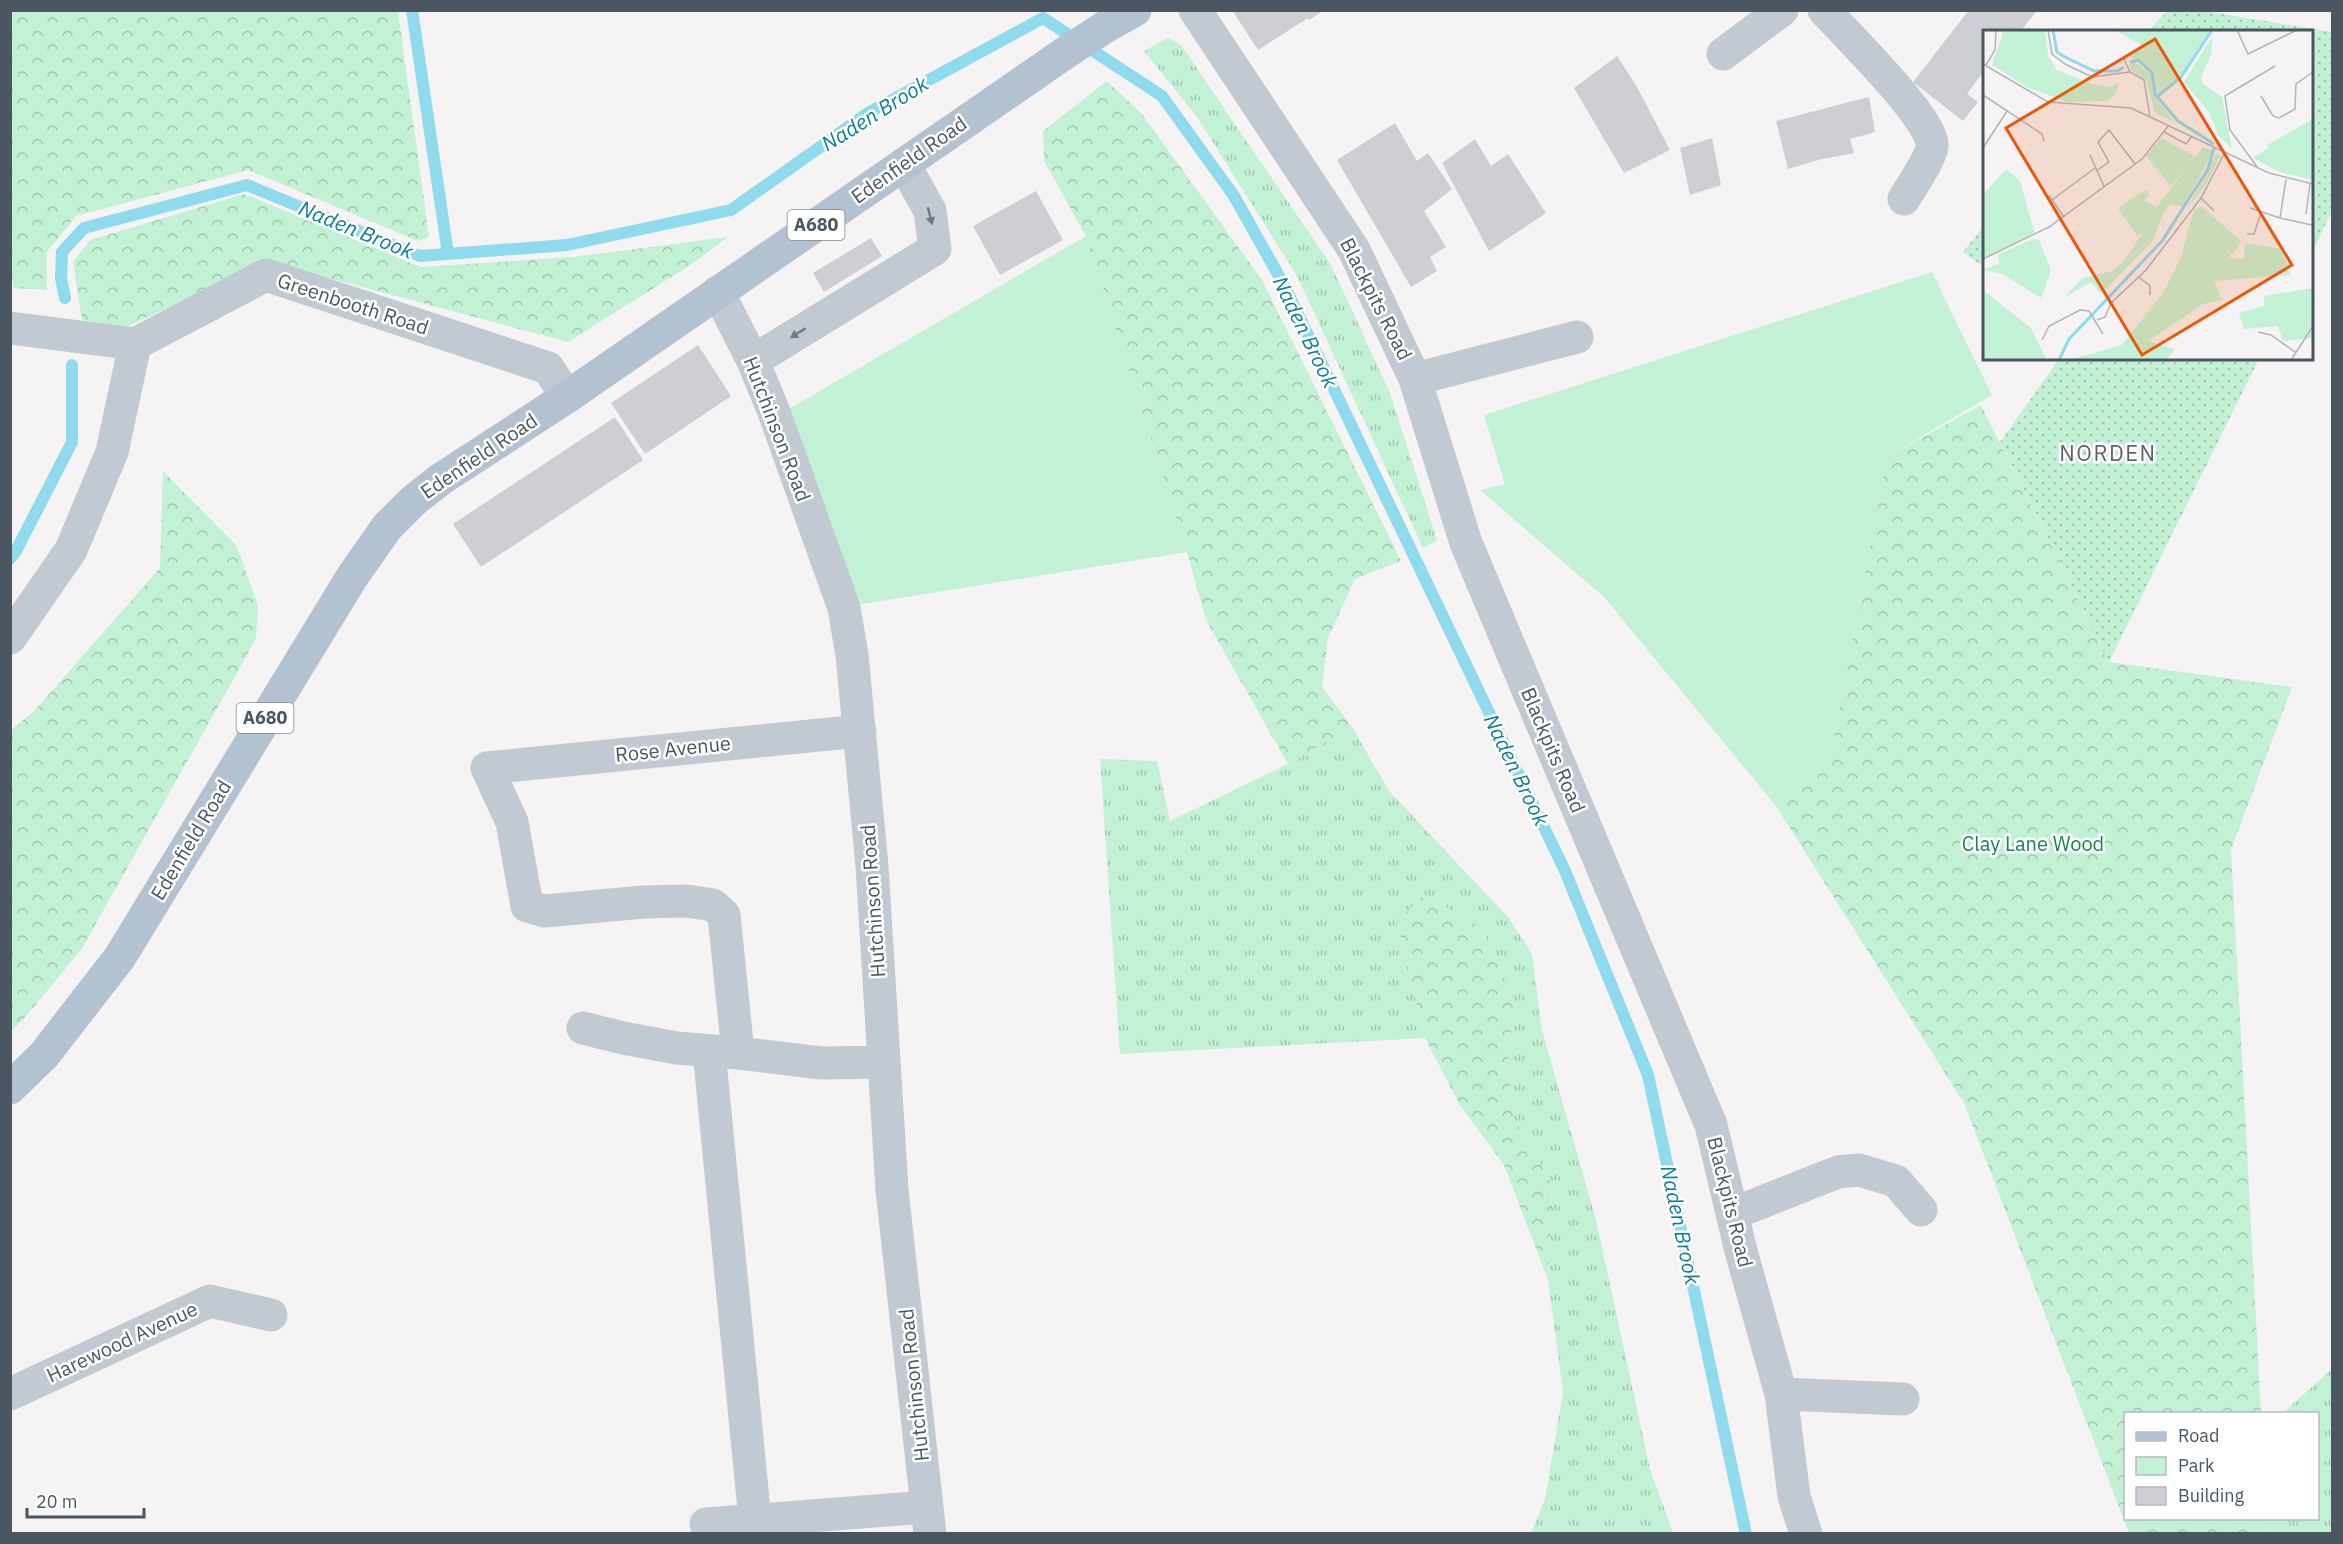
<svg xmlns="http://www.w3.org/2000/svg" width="2343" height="1544" viewBox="0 0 2343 1544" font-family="'IBM Plex Sans',sans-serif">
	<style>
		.grass { fill: url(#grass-tufts) }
		.forest { fill: url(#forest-crowns) }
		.park { fill: #c3f1d5 }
		.garden { fill: url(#garden-dots) }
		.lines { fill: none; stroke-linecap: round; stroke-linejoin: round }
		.stream { stroke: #90daee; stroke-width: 12 }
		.building { fill: #cdcfd5 }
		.minor { stroke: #c1cad2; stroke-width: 33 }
		.major { stroke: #b3c2d1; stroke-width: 33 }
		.oneway { fill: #6e7983 }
		.labels { text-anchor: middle; stroke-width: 5; stroke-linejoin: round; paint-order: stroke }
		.shield { fill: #fff; stroke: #808990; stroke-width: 1.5 }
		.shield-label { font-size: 18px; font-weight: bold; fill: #4a5661 }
		.street-label { font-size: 20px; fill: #4a5661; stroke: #fff }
		.park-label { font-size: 20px; fill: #17864f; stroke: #fff }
		.water-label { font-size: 21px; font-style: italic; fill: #0c7c9b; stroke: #fff }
		.quarter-label { font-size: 22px; letter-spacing: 1.5px; fill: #5f6368; stroke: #fff }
		.inset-river { fill: none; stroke: #90daee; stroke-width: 3 }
		.inset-road { fill: none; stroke: #b1b4b9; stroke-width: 1.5 }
		.view { fill: #e8590c; fill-opacity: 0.15; stroke: #e8590c; stroke-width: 3 }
		.inset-edge { fill: none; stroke: #4a5661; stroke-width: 3 }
	</style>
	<defs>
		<pattern id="grass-tufts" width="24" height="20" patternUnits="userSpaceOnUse" patternTransform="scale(1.5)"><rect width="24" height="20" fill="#c3f1d5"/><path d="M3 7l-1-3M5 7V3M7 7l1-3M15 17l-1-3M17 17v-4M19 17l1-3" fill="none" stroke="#a0c6b0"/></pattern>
		<pattern id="forest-crowns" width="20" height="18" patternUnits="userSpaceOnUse" patternTransform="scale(1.5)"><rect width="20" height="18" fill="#c3f1d5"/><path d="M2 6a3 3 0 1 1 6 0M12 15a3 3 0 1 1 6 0" fill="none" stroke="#a0c6b0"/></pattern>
		<pattern id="garden-dots" width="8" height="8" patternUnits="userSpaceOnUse" patternTransform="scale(1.5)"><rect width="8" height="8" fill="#c3f1d5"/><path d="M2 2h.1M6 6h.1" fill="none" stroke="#a0c6b0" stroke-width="1.8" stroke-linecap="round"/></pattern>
	</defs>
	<rect width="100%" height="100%" fill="#f5f3f3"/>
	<!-- grass -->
	<path class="grass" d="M1168,38L1181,45L1331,265L1390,393L1437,540L1423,548L1297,276L1197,117L1144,51Z
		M1352,727L1389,791L1508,917L1532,954L1542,1030L1596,1220L1650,1469L1673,1533H1531L1545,1499L1563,1392L1548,1280L1552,1184L1514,1119L1508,1062L1515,1001L1397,922L1425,1038L1120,1054L1100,759L1157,761L1170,821L1288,764Z
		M2332,1369V1533H2268L2267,1519L2318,1518V1414L2283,1413Z"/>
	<!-- forest -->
	<path class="forest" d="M10,11H398L429,237L418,241L248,170L76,216L47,252V290L14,288L10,268Z
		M1107,81L1142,114L1262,280L1401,561L1355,579L1328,638L1322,687L1352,727L1288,764L1206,620L1187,552L1086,236L1044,161L1043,131Z
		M244,194L421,267L573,257L728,237L689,266L568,342L269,262L126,327L82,320L73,262L90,240Z
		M1981,405L2109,662L2292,687L2231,850L2261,1413L2126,1414V1518L2267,1519L2268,1533H2129L1964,1103L1776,806L1830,756L1887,457Z
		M163,471L237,546L258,606L256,639L81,950L22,1021L11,1031V730L36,709L160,568Z
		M1424,894L1482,928L1515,1001L1508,1062L1514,1118L1552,1184L1548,1280L1504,1165L1460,1105L1425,1038L1397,922Z"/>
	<!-- park -->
	<path class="park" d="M1086,236L1187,552L850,606L782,413Z
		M1932,272L1992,395L1887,457L1830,756L1776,806L1604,597L1480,490L1505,484L1484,415Z"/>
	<!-- garden -->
	<path class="garden" d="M2205,11L2332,32V211L2312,253V32L2149,31L2167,11Z
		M1984,226V267L1963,252Z
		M2059,359H2259L2109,662L2000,442Z"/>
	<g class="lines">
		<!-- stream -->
		<path class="stream" d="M412,10L448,254
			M65,298L61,278L62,252L84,228L247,185L420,256L567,245L731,210L868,113L1043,18L1162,96L1234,196L1284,285L1565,871L1648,1075L1746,1534
			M10,559L16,551L72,442V365"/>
	</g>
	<!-- building -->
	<path class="building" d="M1232,10H1324L1309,20L1308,18L1258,50Z
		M1969,10H2037L2020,32H1984V71L1967,94L1978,102L1963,121L1913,82Z
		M1617,56L1637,87L1670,150L1624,173L1574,88Z
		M1869,97L1875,132L1850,139L1854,153L1822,159L1788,169L1776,121Z
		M1395,123L1417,161L1428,153L1452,189L1424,211L1446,247L1430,257L1437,271L1411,287L1337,160Z
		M1712,138L1721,185L1690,195L1680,148Z
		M1475,139L1491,166L1508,154L1546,213L1489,251L1442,163Z
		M1036,191L1063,240L1000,275L973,226Z
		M871,238L882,256L824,292L813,273Z
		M698,345L731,396L645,454L611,403Z
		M615,417L643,460L481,567L453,524Z"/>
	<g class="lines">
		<!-- minor -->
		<path class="minor" d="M1195,10L1354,250L1415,379L1466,543L1711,1125L1741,1251L1781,1394L1794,1496L1806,1534
			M1824,10C1845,33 1935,121 1932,146C1931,158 1911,187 1904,199
			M1723,54L1782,10
			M718,292L753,361L774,412L844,608L852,655L872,866L892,1190L930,1534
			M10,328L135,344L266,275L548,368L567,397
			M753,361L935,249L930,211L904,164
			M1415,379L1577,337
			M10,638L71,550L112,452L135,344
			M583,1028L623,1038L677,1048L738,1053L821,1063L883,1062
			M709,1051L755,1520
			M738,1053L724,915L713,905L687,901L644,902L544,911L527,906L512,822L487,768L860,731
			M1732,1214L1838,1172L1859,1170L1896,1181L1921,1210
			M10,1394L210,1301L271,1315
			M1781,1394L1903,1399
			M706,1524L927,1507"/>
		<!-- major -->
		<path class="major" d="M10,1088L44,1055L120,957L352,577L387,527L413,501L441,479L567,397L1065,53L1108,25L1135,10"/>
	</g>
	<!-- one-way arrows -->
	<defs><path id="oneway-solid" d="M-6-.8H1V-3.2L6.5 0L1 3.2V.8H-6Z" transform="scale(1.5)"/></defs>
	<g class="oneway">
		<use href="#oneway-solid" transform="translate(930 216) rotate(76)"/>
		<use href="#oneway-solid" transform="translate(798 333) rotate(148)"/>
	</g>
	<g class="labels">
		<!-- shield labels -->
		<g class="shield">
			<rect x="787.5" y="210" width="57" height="30" rx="4.5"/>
			<rect x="236.5" y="703" width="57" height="30" rx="4.5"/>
		</g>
		<g class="shield-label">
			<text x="816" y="231">A680</text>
			<text x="265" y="724">A680</text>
		</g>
		<!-- street labels -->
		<g class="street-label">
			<text transform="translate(909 160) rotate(-35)" y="7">Edenfield Road</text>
			<text transform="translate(1376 299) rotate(63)" y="7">Blackpits Road</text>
			<text transform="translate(353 304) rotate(18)" y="7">Greenbooth Road</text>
			<text transform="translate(777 429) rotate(69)" y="7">Hutchinson Road</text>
			<text transform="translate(479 456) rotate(-34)" y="7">Edenfield Road</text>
			<text transform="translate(673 749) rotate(-6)" y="7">Rose Avenue</text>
			<text transform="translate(1553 750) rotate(67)" y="7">Blackpits Road</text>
			<text transform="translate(191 840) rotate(-59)" y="7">Edenfield Road</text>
			<text transform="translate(873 901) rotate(-94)" y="7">Hutchinson Road</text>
			<text transform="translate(1730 1202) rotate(76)" y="7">Blackpits Road</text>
			<text transform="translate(122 1342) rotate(-25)" y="7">Harewood Avenue</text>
			<text transform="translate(914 1385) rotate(-96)" y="7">Hutchinson Road</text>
		</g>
		<!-- park labels -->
		<g class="park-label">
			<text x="2033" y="851">Clay Lane Wood</text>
		</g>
		<!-- water labels -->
		<g class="water-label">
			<text transform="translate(875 114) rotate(-32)" y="7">Naden Brook</text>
			<text transform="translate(356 230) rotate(22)" y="7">Naden Brook</text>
			<text transform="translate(1305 332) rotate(64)" y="7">Naden Brook</text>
			<text transform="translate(1516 770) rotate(64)" y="7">Naden Brook</text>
			<text transform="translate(1680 1225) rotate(78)" y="7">Naden Brook</text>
		</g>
		<!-- quarter labels -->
		<g class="quarter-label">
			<text x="2108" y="461">NORDEN</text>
		</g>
	</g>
	<!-- overview -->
	<g transform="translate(1983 30)">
		<rect width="330" height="330" fill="#f5f3f3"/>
		<path d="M234,122L237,126L224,153L204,179ZM23,139L37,151L52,204L0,228V165ZM163,159L166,165L161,170L181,182L169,212L118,264L108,252L80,268L100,248L129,241L164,213V197L155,207L135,178ZM50,209L56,210L68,241L58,268L20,244L0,240L17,233L14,225ZM165,311L192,319L183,330H137Z" fill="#c3f1d5"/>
		<path d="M21,0H62L65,26L74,40L106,53L127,57L136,52L133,63L125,71L85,72L46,58L9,35ZM132,0H227L197,46L174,64L170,42L156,29L145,27L158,15ZM229,7V23L218,48L220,54L239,67L249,119L236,106L225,81L201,52ZM151,31L168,44L171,65L192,93L172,83L163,50L148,40L146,35ZM220,117L229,120L228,126L200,177L188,174L181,182L173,178ZM164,197L169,198V206L164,213L139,233ZM238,218L248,224L231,251L239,270L220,274L137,330H86L139,315L180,263L198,227L206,230ZM0,260L48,298L64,330H0Z" fill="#c3f1d5"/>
		<path d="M330,89V150L296,142L270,128L285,118L284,115Z" fill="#c3f1d5"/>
		<path d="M178,108L213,127L188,156L163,126ZM218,176L258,211L250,224L238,218L206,230L198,227L211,180Z" fill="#c3f1d5"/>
		<path d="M262,213L298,219L308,245L231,251L246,228L261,229ZM330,258V308L300,311L295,296L261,299L256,283L281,276V266Z" fill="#c3f1d5"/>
		<path class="inset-river" d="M70,0L74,22L80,26L111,41H134L141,37M147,32L155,30L169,43L172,64L195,91L231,114M175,66L198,47L229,0M76,330L86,309L179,211L225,139L231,118"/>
		<path class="inset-road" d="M65,0L69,24L82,34L109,47L147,42M254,0L265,24L314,0M141,29L147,42L161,50L167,87M0,34L65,72L148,78L286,143L330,154M3,35L12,20L13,0M0,65L59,104L61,111M278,66L290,86L296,88L312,79L313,54L330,42M181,102L203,114L209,106M0,118L24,81M107,125L121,156M275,138L247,100L242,66L292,36M113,141L126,132L115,112L126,100L152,134M66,165L80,186M218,168L231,181M69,170L112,138M267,178L297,188L303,149M323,184L327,154M297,188L329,195M264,204H271L278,183M0,229L66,197L159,129L186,95M156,247L167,256V265M114,290L122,287L128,273L163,240L218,168L242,122M275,302L288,305L312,322M59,310L66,296L97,280L106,281L120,304M308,330L330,296"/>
		<path class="view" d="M172,9L309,235L159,325L23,98Z"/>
		<rect width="330" height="330" class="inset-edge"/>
	</g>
	<!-- border -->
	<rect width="2343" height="1544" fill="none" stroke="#4a5661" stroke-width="24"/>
	<!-- legend -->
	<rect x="2124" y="1412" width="195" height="108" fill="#ffffff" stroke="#b7bbc0" stroke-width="1.5"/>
	<rect x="2136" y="1432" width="30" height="9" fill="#b3c2d1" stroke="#b7bbc0" stroke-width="1.5"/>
	<text x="2178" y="1442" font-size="18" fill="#4a5661">Road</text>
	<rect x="2136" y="1457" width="30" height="18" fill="#c3f1d5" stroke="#b7bbc0" stroke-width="1.5"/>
	<text x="2178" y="1472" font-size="18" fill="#4a5661">Park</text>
	<rect x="2136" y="1487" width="30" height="18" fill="#cdcfd5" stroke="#b7bbc0" stroke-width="1.5"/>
	<text x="2178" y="1502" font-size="18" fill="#4a5661">Building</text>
	<!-- scale -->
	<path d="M27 1508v9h117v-9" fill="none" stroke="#4a5661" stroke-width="3"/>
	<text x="36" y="1508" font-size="18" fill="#4a5661" stroke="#ffffff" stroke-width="4.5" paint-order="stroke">20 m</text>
</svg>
